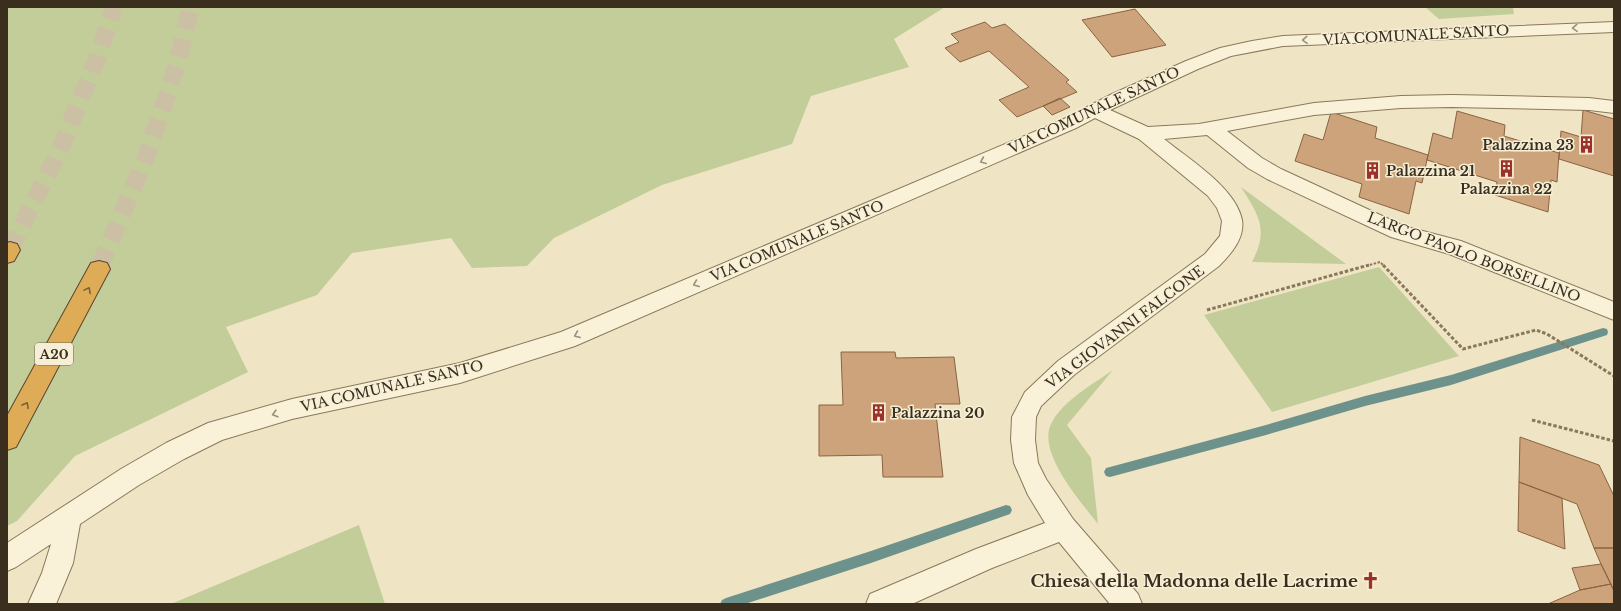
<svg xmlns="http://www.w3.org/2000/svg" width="1621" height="611" viewBox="0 0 1621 611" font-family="'Libre Baskerville',serif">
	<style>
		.green { fill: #c3cd99 }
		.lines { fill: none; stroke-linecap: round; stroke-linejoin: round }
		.stream { fill: #6d918b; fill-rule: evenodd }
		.building { fill: #cda37b; stroke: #8a6341 }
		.highway-tunnel-far1 { stroke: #cbc0a4; stroke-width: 18; stroke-dasharray: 18 10; stroke-linecap: butt }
		.highway-tunnel { stroke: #cbc0a4; stroke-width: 24; stroke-dasharray: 24 12; stroke-linecap: butt }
		.street-casing { stroke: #8a785b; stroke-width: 2 }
		.highway-casing { stroke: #58452f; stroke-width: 2 }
		.path-far1 { stroke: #8a785b; stroke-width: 2; stroke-dasharray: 2.5 1.5; stroke-linecap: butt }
		.path { stroke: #8a785b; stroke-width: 3; stroke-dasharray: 3.5 2; stroke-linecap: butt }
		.street { fill: #f9f2d9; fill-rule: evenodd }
		.highway { fill: #deac56; fill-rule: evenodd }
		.oneway { stroke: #9a907c }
		.oneway2 { stroke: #7c6035 }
		.labels { text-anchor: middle; stroke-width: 3; stroke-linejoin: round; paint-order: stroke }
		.shield { fill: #f6efd5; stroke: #726856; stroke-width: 1 }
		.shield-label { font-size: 13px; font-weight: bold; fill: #3a2e1f }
		.street-label { font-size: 14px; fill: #3a2e1f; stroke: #f6efd5 }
		.poi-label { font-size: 14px; font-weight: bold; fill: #3a2e1f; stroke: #f6efd5; text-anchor: start }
		.near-poi-label { font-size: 17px; font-weight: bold; fill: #3a2e1f; stroke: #f6efd5; text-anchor: end }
	</style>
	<rect width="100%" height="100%" fill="#efe5c5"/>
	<!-- green -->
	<path class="green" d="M7,7H945L894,39L909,67L811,96L792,144L662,185L554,238L527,266L472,268L451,238L352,253L317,295L226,327L248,372L75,456L17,521L7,526Z
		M1425,7H1513L1514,14L1439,19Z
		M1241,187L1346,264L1252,262C1269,229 1259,216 1241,187Z
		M1379,267L1459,356L1272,412L1204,315Z
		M1113,370L1067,425L1091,458L1098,524C1081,502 1035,451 1052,422C1065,399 1092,385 1113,370Z
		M359,525L385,604H171Z"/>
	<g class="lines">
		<!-- stream -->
		<path class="stream" d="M1603,328L1607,329L1608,332L1607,335L1451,385L1365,406L1266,435L1110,477L1106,476L1104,472L1106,468L1110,467L1266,425L1365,396L1451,375Z
			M1006,505L1010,506L1012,510L1010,514L871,563L745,604H720L722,600L726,598L871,551Z"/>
	</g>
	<!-- building -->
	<path class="building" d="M1135,9L1166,45L1112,57L1082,20Z
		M985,22L992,28L1005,24L1069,80L1066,82L1077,92L1017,117L999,100L1029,87L989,51L960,62L945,48L959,42L951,34Z
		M1060,98L1070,107L1052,115L1043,106Z
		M1583,110L1614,119V176L1559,159L1561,131L1581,137Z
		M1457,111L1505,125L1504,136L1559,153L1557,182L1551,180L1548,212L1495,195L1497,182L1427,160L1433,133L1452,139Z
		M1331,112L1377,127L1375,138L1428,155L1422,183L1416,181L1409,214L1359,197L1362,184L1295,161L1304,134L1323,140Z
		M841,352H895L896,358L954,357L960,404H935L943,477H883L882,455L819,456V405H843Z
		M1520,437L1599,465L1614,496V548H1594L1577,504L1519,482Z
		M1519,482L1562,498L1565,549L1518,531Z
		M1594,548H1614V591L1601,564Z
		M1601,564L1611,584L1580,590L1572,568Z
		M1611,584L1614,591V604H1548L1580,590Z"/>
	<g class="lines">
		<!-- highway-tunnel-far1 -->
		<path class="highway-tunnel-far1" d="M10,250L62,145L97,59L114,7
			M100,266L146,157L177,65L191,7"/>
		<!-- highway-tunnel -->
		<path class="highway-tunnel" d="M99,269L101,265"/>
		<defs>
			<path id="street" d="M1614,22V32L1283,46L1231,56L1198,69L1110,110L1148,127L1199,124L1314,103L1401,96L1452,95L1589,98L1614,101V113L1589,110L1452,107L1401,108L1314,115L1227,131L1262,158L1281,169L1404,226L1461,241L1614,302V320L1449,254L1391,237L1267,179L1248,168L1207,135L1164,139C1189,159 1236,188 1242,220C1245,238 1231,254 1219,266L1074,375L1041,406L1036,417L1035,440L1038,463L1046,479L1073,519L1138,594L1142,604H1110L1059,542L992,568L912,604H866L870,594L976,549L1045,523L1028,495L1014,463L1011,440L1012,417L1025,392L1058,361L1205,254L1220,236L1222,221L1217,208L1208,196L1139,139L1095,118L1076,128L575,346L460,383L292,419L222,440L184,459L139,485L80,524L73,563L56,604H28L42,573L51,544L16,567L7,571V543L121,469L166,443L208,423L292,399L460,363L561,332L1062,120L1112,94L1186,61L1220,48L1252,41L1283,36Z"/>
			<path id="highway" d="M10,242L17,244L20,250L14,261L7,263V243Z
				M99,261L107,263L110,269L16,447L7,450V416L91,263Z"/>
		</defs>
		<!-- street casing -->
		<use href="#street" class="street-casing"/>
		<!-- highway casing -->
		<use href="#highway" class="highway-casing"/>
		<!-- path-far1 -->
		<path class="path-far1" d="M1366,266L1380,262L1384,266"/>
		<!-- path -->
		<path class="path" d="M1383,265L1463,349L1536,330L1547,334L1614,376
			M1207,310L1369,265
			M1532,420L1614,441"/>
		<!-- street -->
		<use href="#street" class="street"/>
		<!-- highway -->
		<use href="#highway" class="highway"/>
	</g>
	<!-- one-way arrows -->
	<defs><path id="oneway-chevron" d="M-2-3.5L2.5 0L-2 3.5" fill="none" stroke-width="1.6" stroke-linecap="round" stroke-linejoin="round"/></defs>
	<g class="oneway">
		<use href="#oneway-chevron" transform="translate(1575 28) rotate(177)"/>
		<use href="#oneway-chevron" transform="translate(1305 40) rotate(177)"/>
		<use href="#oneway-chevron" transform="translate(983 161) rotate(157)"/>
		<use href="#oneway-chevron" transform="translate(696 284) rotate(157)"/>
		<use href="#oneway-chevron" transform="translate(577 335) rotate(158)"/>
		<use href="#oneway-chevron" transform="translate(275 414) rotate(164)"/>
	</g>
	<g class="oneway2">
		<use href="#oneway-chevron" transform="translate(88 290) rotate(-62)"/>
		<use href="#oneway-chevron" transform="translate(26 405) rotate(-61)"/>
	</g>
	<!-- icons -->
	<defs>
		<symbol id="building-bare" viewBox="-9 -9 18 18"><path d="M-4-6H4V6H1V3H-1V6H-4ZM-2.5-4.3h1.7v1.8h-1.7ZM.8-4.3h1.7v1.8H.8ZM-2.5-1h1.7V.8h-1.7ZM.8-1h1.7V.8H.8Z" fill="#9a312a" stroke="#f6efd5" stroke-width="2.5" paint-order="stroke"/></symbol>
		<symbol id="church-bare" viewBox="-9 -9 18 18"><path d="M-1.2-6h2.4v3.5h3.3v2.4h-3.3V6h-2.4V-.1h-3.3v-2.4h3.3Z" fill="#9a312a" stroke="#f6efd5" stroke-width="2.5" paint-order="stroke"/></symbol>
	</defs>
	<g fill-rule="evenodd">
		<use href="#building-bare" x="1574" y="132" width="25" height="25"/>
		<use href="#building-bare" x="1494" y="156" width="25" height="25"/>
		<use href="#building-bare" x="1360" y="158" width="25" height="25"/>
		<use href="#building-bare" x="866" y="400" width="25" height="25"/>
		<use href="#church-bare" x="1358" y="568" width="25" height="25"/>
	</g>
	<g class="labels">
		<!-- shield labels -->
		<rect class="shield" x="35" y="343" width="38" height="22" rx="3"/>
		<g class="shield-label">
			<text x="54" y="359">A20</text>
		</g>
		<!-- street labels -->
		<g class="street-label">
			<text transform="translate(1416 35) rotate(-3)" y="5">VIA COMUNALE SANTO</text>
			<text transform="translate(1094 110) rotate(-25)" y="5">VIA COMUNALE SANTO</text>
			<text transform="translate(797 241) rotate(-23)" y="5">VIA COMUNALE SANTO</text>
			<text transform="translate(1474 257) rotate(21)" y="5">LARGO PAOLO BORSELLINO</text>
			<text transform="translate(1125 327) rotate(-37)" y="5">VIA GIOVANNI FALCONE</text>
			<text transform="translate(392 386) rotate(-13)" y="5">VIA COMUNALE SANTO</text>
		</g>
		<!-- poi labels -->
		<g class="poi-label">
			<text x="1574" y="150" text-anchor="end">Palazzina 23</text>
			<text x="1386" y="176">Palazzina 21</text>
			<text x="1506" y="194" text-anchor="middle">Palazzina 22</text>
			<text x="891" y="418">Palazzina 20</text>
		</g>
		<!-- near-poi labels -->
		<g class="near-poi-label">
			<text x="1358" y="587">Chiesa della Madonna delle Lacrime</text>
		</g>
	</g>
	<!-- border -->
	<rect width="1621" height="611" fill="none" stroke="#3a2e1f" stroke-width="16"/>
</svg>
